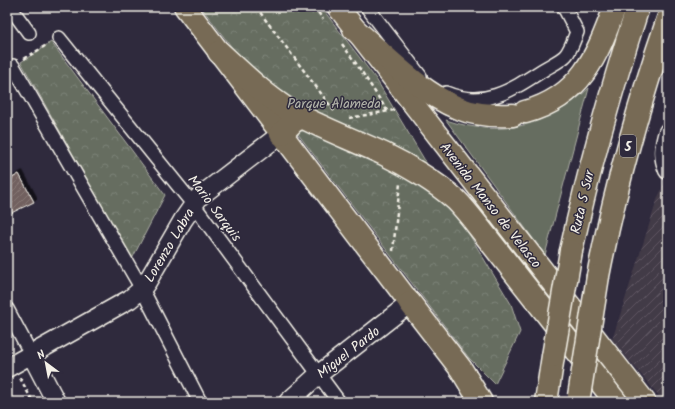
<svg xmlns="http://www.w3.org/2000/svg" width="675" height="409" viewBox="0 0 675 409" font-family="Kalam,sans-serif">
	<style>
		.industrial { fill: url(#industrial-furrows) }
		.green { fill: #666d60; stroke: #adafa4 }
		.park { fill: url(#park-crowns); stroke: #adafa4 }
		.building { fill: url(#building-hatch); stroke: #f4f1e8; filter: url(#shadow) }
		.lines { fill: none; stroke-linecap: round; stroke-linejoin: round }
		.street-casing { stroke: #f4f1e8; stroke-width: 16 }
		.secondary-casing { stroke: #f4f1e8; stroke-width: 21 }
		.primary-casing { stroke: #f4f1e8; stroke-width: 24 }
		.highway-casing { stroke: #f4f1e8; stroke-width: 25 }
		.path { stroke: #f4f1e8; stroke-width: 2.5; stroke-dasharray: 4 3; stroke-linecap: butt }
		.street { stroke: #2f2a3d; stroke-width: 13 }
		.secondary { stroke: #2f2a3d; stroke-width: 18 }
		.primary { stroke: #776a54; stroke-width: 21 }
		.highway { stroke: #776a54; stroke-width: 22 }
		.highway-bridge-casing { stroke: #f4f1e8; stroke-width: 25; stroke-linecap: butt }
		.highway-bridge { stroke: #776a54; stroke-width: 22 }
		.labels { text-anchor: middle; stroke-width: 3; stroke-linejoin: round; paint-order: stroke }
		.shield { fill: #2f2a3d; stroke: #b9b5b5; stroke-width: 1 }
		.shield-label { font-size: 13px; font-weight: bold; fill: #f4f1e8 }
		.park-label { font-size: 14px; fill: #b4b6ab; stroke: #2f2a3d }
		.street-label { font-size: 14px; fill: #f4f1e8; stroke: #2f2a3d }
	</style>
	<defs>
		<pattern id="industrial-furrows" width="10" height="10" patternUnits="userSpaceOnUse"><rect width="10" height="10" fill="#433a47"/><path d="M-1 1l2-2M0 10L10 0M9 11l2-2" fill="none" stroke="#5f5762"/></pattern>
		<pattern id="park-crowns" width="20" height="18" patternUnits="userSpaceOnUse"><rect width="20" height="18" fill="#666d60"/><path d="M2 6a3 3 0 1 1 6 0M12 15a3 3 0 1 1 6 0" fill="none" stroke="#7c8277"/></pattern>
		<pattern id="building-hatch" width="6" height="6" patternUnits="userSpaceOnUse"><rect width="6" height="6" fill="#71605e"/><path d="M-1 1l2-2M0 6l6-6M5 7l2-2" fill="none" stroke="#867775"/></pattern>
		<filter id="shadow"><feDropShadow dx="3.5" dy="-3.5" stdDeviation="0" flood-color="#0009"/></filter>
	</defs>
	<rect width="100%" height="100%" fill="#2f2a3d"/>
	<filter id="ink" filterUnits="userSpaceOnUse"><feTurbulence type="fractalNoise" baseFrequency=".025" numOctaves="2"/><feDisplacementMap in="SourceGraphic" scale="8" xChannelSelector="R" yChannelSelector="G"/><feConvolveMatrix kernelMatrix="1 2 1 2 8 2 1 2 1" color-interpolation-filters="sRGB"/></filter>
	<g filter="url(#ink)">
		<!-- industrial -->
		<path class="industrial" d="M668,176V402H664L612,340L658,197Z"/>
		<!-- green -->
		<path class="green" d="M589,88L545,255L446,120C500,138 548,127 589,88Z"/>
		<!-- park -->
		<path class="park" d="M201,7H321L376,79L511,304L520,332L495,384L469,358Z
			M51,42L165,195L132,259L21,62Z"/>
		<!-- building -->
		<path class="building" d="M19,174L34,202L7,215V181Z"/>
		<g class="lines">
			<defs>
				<path id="street" d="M10,7L29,33
					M367,7L420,76
					M59,38L193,204L339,402
					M13,66L142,289L200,402
					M446,93C484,109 512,90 543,70C549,66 562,60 566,55C571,49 574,39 577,32L564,7
					M7,309L31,354"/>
				<path id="secondary" d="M668,132C664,145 662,156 668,170
					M31,354L56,402
					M7,368L130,299L142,289L147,282L183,220L199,197L281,134
					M288,402L319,374L410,303"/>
				<path id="primary" d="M185,7L410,303
					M338,7L645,402"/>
				<path id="highway" d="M354,29C386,56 419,92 458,108C475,115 495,116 513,115
					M219,52C241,72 262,93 287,109C318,127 352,139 384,154C407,165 437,183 456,200C464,208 471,217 478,226L616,402
					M525,112C581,97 597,56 615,7
					M281,134L294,121L303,117
					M571,251C589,168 612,87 638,7
					M598,276C615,189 639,103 668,19
					M410,303L461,369L481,402
					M546,402L553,356"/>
			</defs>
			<!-- street casing -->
			<use href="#street" class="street-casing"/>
			<!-- secondary casing -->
			<use href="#secondary" class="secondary-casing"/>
			<!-- primary casing -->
			<use href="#primary" class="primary-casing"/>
			<!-- highway casing -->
			<use href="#highway" class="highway-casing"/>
			<!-- path -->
			<path class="path" d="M256,7L335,112
				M314,7L323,19
				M342,44L360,69L388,112
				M24,59L48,44
				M349,118L395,110
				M393,251L400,183
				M20,378L33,402"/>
			<!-- street -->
			<use href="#street" class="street"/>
			<!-- secondary -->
			<use href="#secondary" class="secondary"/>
			<!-- primary -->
			<use href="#primary" class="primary"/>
			<!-- highway -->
			<use href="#highway" class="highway"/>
			<defs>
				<path id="highway-bridge" d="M553,356L571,251
					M579,396L598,276"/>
			</defs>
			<!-- highway-bridge casing -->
			<use href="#highway-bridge" class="highway-bridge-casing"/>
			<!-- highway-bridge -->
			<use href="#highway-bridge" class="highway-bridge"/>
		</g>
	</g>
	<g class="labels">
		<!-- shield labels -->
		<rect class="shield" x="620" y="135" width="16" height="22" rx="3"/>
		<g class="shield-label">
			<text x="628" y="151">5</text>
		</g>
		<!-- park labels -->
		<g class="park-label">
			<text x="334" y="108">Parque Alameda</text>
		</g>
		<!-- street labels -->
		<g class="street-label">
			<text transform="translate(582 202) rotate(-77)" y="5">Ruta 5 Sur</text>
			<text transform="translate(491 205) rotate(52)" y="5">Avenida Manso de Velasco</text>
			<text transform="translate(215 208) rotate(53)" y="5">Mario Sarquis</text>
			<text transform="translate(169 245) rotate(-59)" y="5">Lorenzo Labra</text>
			<text transform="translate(348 352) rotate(-38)" y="5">Miguel Pardo</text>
		</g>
	</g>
	<!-- margin -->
	<rect width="675" height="409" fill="none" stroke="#2f2a3d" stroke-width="24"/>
	<rect x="12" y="12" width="651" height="385" fill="none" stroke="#f4f1e8" stroke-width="1.5" filter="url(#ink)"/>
	<!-- north arrow -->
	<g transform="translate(46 363) rotate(328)" stroke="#2f2a3d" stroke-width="3" paint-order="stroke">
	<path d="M0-3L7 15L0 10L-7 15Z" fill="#f4f1e8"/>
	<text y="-6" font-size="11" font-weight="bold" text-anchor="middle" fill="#f4f1e8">N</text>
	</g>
</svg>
